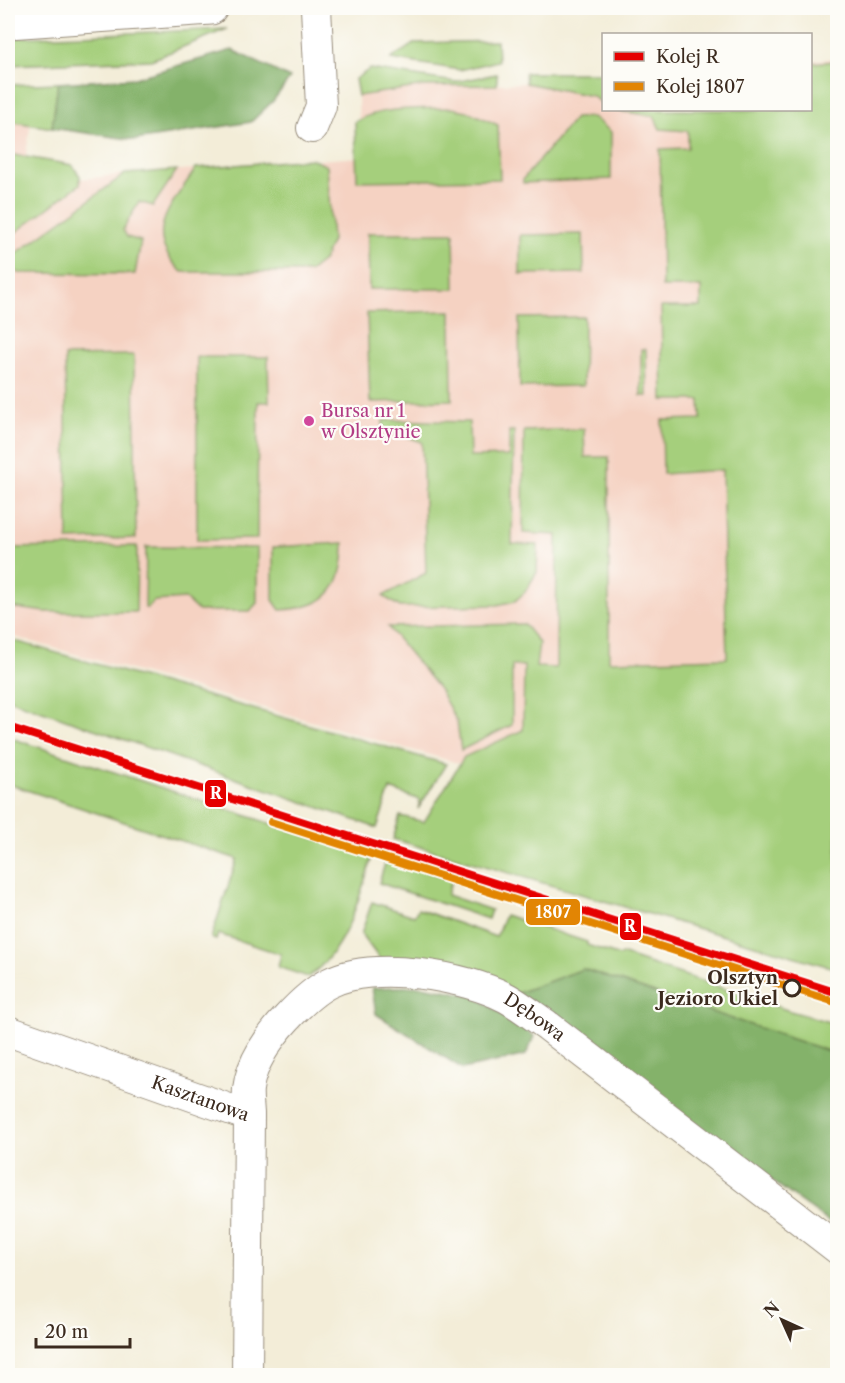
<svg xmlns="http://www.w3.org/2000/svg" width="845" height="1383" viewBox="0 0 845 1383" font-family="'Libre Caslon Text',serif">
	<style>
		.built { fill: #f5d2c2 }
		.green { fill: #a5cf7b; stroke: #707c4c; stroke-width: 1.5 }
		.forest { fill: #84b26b; stroke: #606e44; stroke-width: 1.5 }
		.lines { fill: none; stroke-linecap: round; stroke-linejoin: round }
		.minor-casing { stroke: #978c7b; stroke-width: 32 }
		.secondary-casing { stroke: #978c7b; stroke-width: 35 }
		.minor { stroke: #fff; stroke-width: 30 }
		.secondary { stroke: #fff; stroke-width: 33 }
		.rail-1-casing { stroke: #fdfcf7; stroke-width: 12 }
		.rail-2-casing { stroke: #fdfcf7; stroke-width: 12 }
		.rail-1 { stroke: #e50000; stroke-width: 8 }
		.rail-2 { stroke: #e28504; stroke-width: 8 }
		.hotel-dot { fill: #d1479c; stroke: #fdfcf7; stroke-width: 2 }
		.stop-dot { fill: #fdfcf7; stroke: #3b2a1e; stroke-width: 3 }
		.labels { text-anchor: middle; stroke-width: 4.5; stroke-linejoin: round; paint-order: stroke }
		.hotel-label { font-size: 18px; fill: #b23c85; stroke: #fdfcf7; text-anchor: start }
		.stop-label { font-size: 18px; font-weight: bold; fill: #3b2a1e; stroke: #fdfcf7; text-anchor: end }
		.street-label { font-size: 18px; fill: #3b2a1e; stroke: #fdfcf7 }
		.line-badge { stroke: #fdfcf7; stroke-width: 2 }
		.badge-label { font-size: 16px; text-anchor: middle; font-weight: bold; fill: #fff }
	</style>
	<rect width="100%" height="100%" fill="#fdfcf7"/>
	<filter id="ink" filterUnits="userSpaceOnUse"><feTurbulence type="fractalNoise" baseFrequency=".0167" numOctaves="2"/><feDisplacementMap in="SourceGraphic" scale="12" xChannelSelector="R" yChannelSelector="G"/><feConvolveMatrix kernelMatrix="1 2 1 2 8 2 1 2 1" color-interpolation-filters="sRGB"/></filter>
	<filter id="wash" filterUnits="userSpaceOnUse"><feTurbulence type="fractalNoise" baseFrequency=".008" numOctaves="4" result="noise"/><feDisplacementMap in="SourceGraphic" scale="24" xChannelSelector="R" yChannelSelector="G"/><feGaussianBlur stdDeviation="1.35" result="paint"/><feColorMatrix in="noise" values="0 0 0 0 0 0 0 0 0 0 0 0 0 0 0 0 0 1.4 0 .05"/><feComposite in="paint" operator="in"/></filter>
	<g filter="url(#wash)">
		<rect width="100%" height="100%" fill="#f3edd8"/>
		<!-- built -->
		<path class="built" d="M837,58V933L479,769L8,635V90L36,89L21,186L125,174L360,157L358,96L370,70L455,82L497,84L525,83V73H603L604,110H810L811,61Z"/>
		<!-- green -->
		<path class="green" d="M227,29L151,60L8,65V38Z
			M497,41L498,61L460,70L391,59L415,43Z
			M837,61H838L837,969L393,839L400,816L424,822L464,757L523,730L524,666L512,665V725L461,750L457,722L439,689L388,627L524,624L539,643L536,667L556,668L557,535L523,533L524,431L584,429L585,457H609V661L727,658L722,470L663,474L662,420L701,419L700,400H663L661,307H701V287H662L660,149L688,148V131L660,129L654,116L611,110H810L811,63Z
			M370,69L455,82L497,74V85L425,86L358,96L355,79Z
			M525,73H603V104L592,96L526,83Z
			M58,83L52,128L8,121V85Z
			M452,108L467,111L498,125L500,179L357,181L355,122C380,106 423,109 452,108Z
			M593,117L611,132V179L523,183V179L575,118Z
			M8,154L72,165L80,176V184L8,238Z
			M312,159L327,166L332,240L323,261L309,272H182C140,233 172,206 196,168Z
			M177,170L153,206L139,202L123,230L127,237L141,241L135,274L19,273L12,268L13,256L125,174Z
			M368,233H454L455,289H369Z
			M583,234L584,273L520,274V235Z
			M451,311L452,400L370,402L367,313Z
			M584,317L583,386L520,387L519,318Z
			M641,349H646L647,396H641Z
			M134,355L136,538L68,540L65,356Z
			M197,357H268L269,402H258L257,539L197,540Z
			M383,420L469,422L470,457L509,456V431H514L512,544L538,545L537,572L525,592L515,601L497,605L400,607L383,596L426,573L422,442L383,428Z
			M344,543C344,590 326,608 280,610L273,600V547Z
			M137,546L136,612H46L8,607V548Z
			M146,547L257,548V603L250,611H198L185,599L154,601L148,608H145Z
			M8,639L446,764L418,809L420,800L390,789L377,828L8,699Z
			M8,737L372,857C358,901 347,949 308,977L278,967L281,954L218,934L216,940L211,938L237,859L8,784Z
			M387,857L452,880L447,895L491,910L488,919L379,883Z
			M372,902L414,916L418,909L496,937L505,915L587,942V945L620,956L621,954L790,1011L837,1024V1054L583,969L515,994L382,962L361,934Z"/>
		<!-- forest -->
		<path class="forest" d="M232,50L290,78L273,101L251,122L135,140L52,128L58,83L135,78Z
			M583,969L837,1054V1228L515,994Z
			M422,986L475,996L534,1036L526,1055L463,1069L376,1014L372,988Z"/>
	</g>
	<g filter="url(#ink)">
		<g class="lines">
			<defs>
				<g id="minor">
					<path d="M312,128L321,106L316,8"/>
					<path id="s1" d="M8,1031L249,1116L247,1376"/>
					<path id="s2" d="M249,1116C249,1107 247,1097 248,1089C251,1063 270,1036 287,1018C299,1005 313,991 329,983C373,960 465,976 507,998C521,1006 535,1017 548,1026L838,1249"/>
				</g>
				<path id="secondary" d="M8,22L211,8"/>
			</defs>
			<!-- minor casing -->
			<use href="#minor" class="minor-casing"/>
			<!-- secondary casing -->
			<use href="#secondary" class="secondary-casing"/>
			<!-- minor -->
			<use href="#minor" class="minor"/>
			<!-- secondary -->
			<use href="#secondary" class="secondary"/>
			<defs>
				<path id="rail-1" d="M8,727L838,993"/>
				<path id="rail-2" d="M271,822L835,1002"/>
			</defs>
			<!-- rail-1 casing -->
			<use href="#rail-1" class="rail-1-casing"/>
			<!-- rail-2 casing -->
			<use href="#rail-2" class="rail-2-casing"/>
			<!-- rail-1 -->
			<use href="#rail-1" class="rail-1"/>
			<!-- rail-2 -->
			<use href="#rail-2" class="rail-2"/>
		</g>
	</g>
	<!-- markers -->
	<circle class="hotel-dot" cx="309" cy="421" r="6"/>
	<circle class="stop-dot" cx="792" cy="988" r="8"/>
	<g class="labels">
		<!-- hotel labels -->
		<g class="hotel-label">
			<text x="321" y="417">Bursa nr 1<tspan x="321" dy="21">w Olsztynie</tspan></text>
		</g>
		<!-- stop labels -->
		<g class="stop-label">
			<text x="778" y="984">Olsztyn<tspan x="778" dy="21">Jezioro Ukiel</tspan></text>
		</g>
		<!-- street labels -->
		<g class="street-label">
			<text dy="6" stroke="none"><textPath href="#s2" startOffset="381">Dębowa</textPath></text>
			<text dy="6" stroke="none"><textPath href="#s1" startOffset="204">Kasztanowa</textPath></text>
		</g>
	</g>
	<g class="line-badge">
		<rect x="204" y="779" width="23" height="29" rx="6" fill="#e50000"/>
		<rect x="525" y="898" width="56" height="28" rx="6" fill="#e28504"/>
		<rect x="619" y="912" width="23" height="29" rx="6" fill="#e50000"/>
	</g>
	<g class="badge-label">
		<text x="216" y="799">R</text>
		<text x="553" y="918">1807</text>
		<text x="630" y="932">R</text>
	</g>
	<!-- margin -->
	<rect width="845" height="1383" fill="none" stroke="#fdfcf7" stroke-width="30"/>
	<!-- legend -->
	<rect x="602" y="33" width="210" height="78" fill="#fdfcf7" stroke="#afa8a0" stroke-width="1.5"/>
	<rect x="614" y="52" width="30" height="9" fill="#e50000" stroke="#afa8a0" stroke-width="1.5"/>
	<text x="656" y="63" font-size="18" fill="#3b2a1e">Kolej R</text>
	<rect x="614" y="82" width="30" height="9" fill="#e28504" stroke="#afa8a0" stroke-width="1.5"/>
	<text x="656" y="93" font-size="18" fill="#3b2a1e">Kolej 1807</text>
	<!-- north arrow -->
	<g transform="translate(782 1320) rotate(315)" stroke="#fdfcf7" stroke-width="4.5" paint-order="stroke">
	<path d="M0-4.5L10 22L0 15L-10 22Z" fill="#3b2a1e"/>
	<text y="-9" font-size="16" font-weight="bold" text-anchor="middle" fill="#3b2a1e">N</text>
	</g>
	<!-- scale -->
	<path d="M36 1338v9h94v-9" fill="none" stroke="#3b2a1e" stroke-width="3"/>
	<text x="45" y="1338" font-size="18" fill="#3b2a1e" stroke="#fdfcf7" stroke-width="4.5" paint-order="stroke">20 m</text>
</svg>
